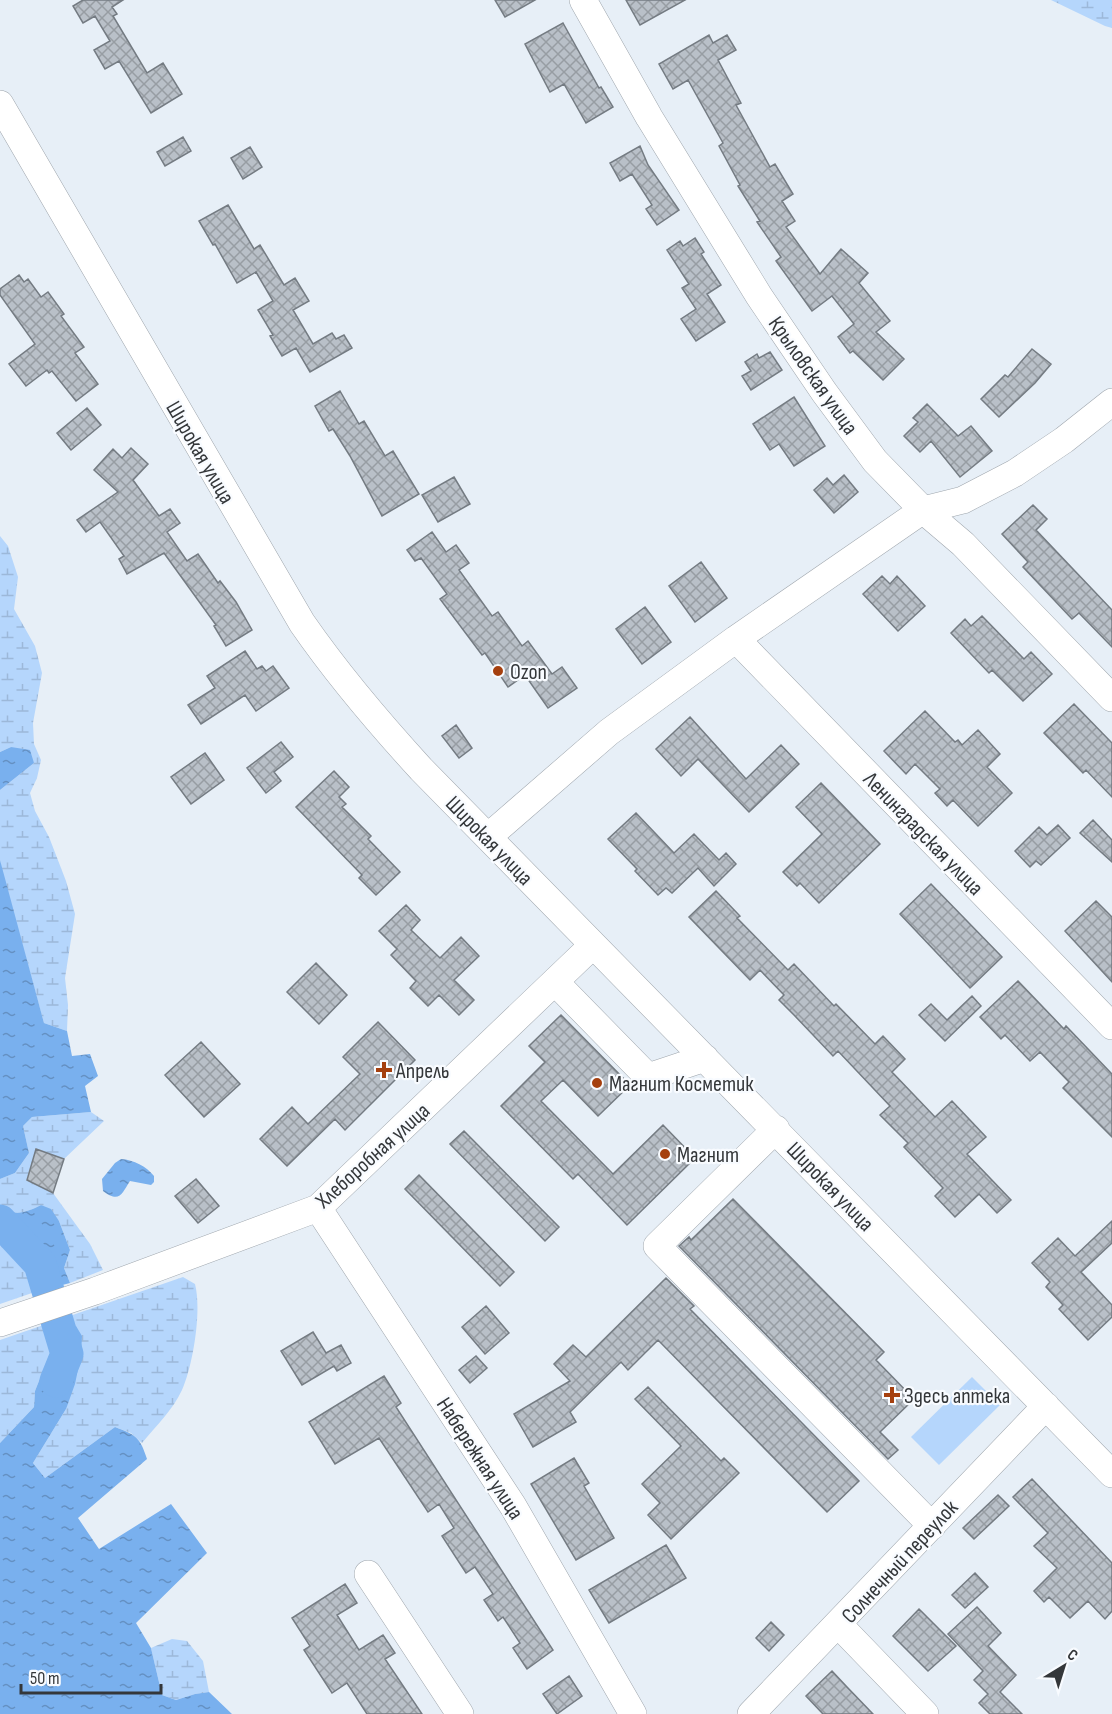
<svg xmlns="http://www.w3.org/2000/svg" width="1112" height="1714" viewBox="0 0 1112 1714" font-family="'Sofia Sans Condensed',sans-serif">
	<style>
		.green { fill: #b5d6fc }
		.wetland { fill: url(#wetland-marsh) }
		.water { fill: url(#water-ripples) }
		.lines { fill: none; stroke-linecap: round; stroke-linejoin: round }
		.river { stroke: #79b0ee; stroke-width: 33 }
		.building { fill: url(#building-cross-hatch); stroke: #747b82; stroke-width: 1.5 }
		.minor-casing { stroke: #9fa6ad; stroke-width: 28 }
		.minor { stroke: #fff; stroke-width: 27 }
		.poi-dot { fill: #a5400f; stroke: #f8fbff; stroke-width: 2 }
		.labels { text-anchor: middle; stroke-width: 4.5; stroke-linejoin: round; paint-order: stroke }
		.street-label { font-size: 22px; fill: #34373a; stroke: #f8fbff }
		.poi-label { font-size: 22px; fill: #34373a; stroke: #f8fbff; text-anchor: start }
	</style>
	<defs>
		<pattern id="wetland-marsh" width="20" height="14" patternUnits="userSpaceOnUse" patternTransform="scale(1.5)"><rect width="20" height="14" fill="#b5d6fc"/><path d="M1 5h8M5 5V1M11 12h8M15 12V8" fill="none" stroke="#9cb8d9"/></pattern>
		<pattern id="water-ripples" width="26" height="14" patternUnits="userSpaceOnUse" patternTransform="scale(1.5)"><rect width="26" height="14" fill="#79b0ee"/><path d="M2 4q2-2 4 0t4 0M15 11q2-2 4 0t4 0" fill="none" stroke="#6490c2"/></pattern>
		<pattern id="building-cross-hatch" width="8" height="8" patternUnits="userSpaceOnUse" patternTransform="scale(1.5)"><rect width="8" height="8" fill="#b9c0c8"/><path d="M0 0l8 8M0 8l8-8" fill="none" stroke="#979da3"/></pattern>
	</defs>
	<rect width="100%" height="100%" fill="#e7eff7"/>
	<!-- green -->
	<path class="green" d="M972,1377L1000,1405L939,1465L911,1437Z"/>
	<!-- wetland -->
	<path class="wetland" d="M1051,0H1112V28L1105,26Z
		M0,536L8,546L18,577L14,609L35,646L42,673L33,723L34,744L41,760L37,778L30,793L35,811L49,837L66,881L75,914L65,978L68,1005L67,1031L44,1023L2,872L0,860V790L34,763L11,747L0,752Z
		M91,1112L104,1121L64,1159L36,1150L27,1179L53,1193L90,1244L103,1270L70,1283L64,1268L70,1250L59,1221L41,1205C27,1212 13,1218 0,1205V1179L15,1173L29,1153L23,1126L32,1117Z
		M0,1234C22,1254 24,1266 32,1293L0,1304Z
		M183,1277L195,1284C202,1311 193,1365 182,1390C173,1410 155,1427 142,1443L131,1433L115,1427L45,1478L33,1463L66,1409L69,1328L50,1353L35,1391L34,1407L0,1443V1340Z
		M172,1639L187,1641L203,1661L209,1692L195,1694L176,1700L162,1695L151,1648Z"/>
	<!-- water -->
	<path class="water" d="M11,747L30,750L34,763L0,790V752Z
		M0,860L44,1023L67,1031L72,1056L90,1054L98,1076L85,1086L91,1112L32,1117L23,1126L29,1153L15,1173L0,1179Z
		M121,1159C134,1160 146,1166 154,1176V1182L151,1185L130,1181C122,1193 120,1204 103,1191L102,1179L115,1163Z
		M0,1205C13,1218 27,1212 41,1205L51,1209L59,1221L70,1250L64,1268L70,1283L32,1293C24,1266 22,1254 0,1234Z
		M76,1326L82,1336L81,1355L75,1384L66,1409L33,1463L45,1478L115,1427C136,1435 140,1437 147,1459L78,1518L99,1549L171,1504L207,1553L136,1623L151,1648L162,1695L176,1700L195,1694L209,1692L232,1714H0V1443L34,1407L35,1391L50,1353L69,1328Z"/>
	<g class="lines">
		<!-- river -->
		<path class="river" d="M0,1221L40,1264L67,1354L56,1381"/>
	</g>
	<!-- building -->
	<path class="building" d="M83,0H123L112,7L117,14L113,16L147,73L163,63L182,94L151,113L119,61L105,69L94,50L110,41L95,16L83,23L73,6Z
		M495,0H535L505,17Z
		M626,0H685L640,25Z
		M563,23L599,88L601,87L613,107L586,123L564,84L550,92L525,44Z
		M709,35L713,43L727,35L736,50L718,60L741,103L736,105L770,167L775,164L793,194L782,201L795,221L786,227L820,274L841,249L868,273L859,283L890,321L876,332L904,359L883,380L853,351L850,353L838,337L854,324L832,296L812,311L776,261L781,257L757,222L760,221L738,186L740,185L719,146L723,143L688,80L673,89L659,64Z
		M183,137L191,151L165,166L157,152Z
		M640,146L648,165L679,210L657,225L646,209L652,205L632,174L620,181L610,163Z
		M250,147L262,167L243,179L231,158Z
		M228,205L254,249L260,245L284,285L295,278L309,301L293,310L313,344L332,333L336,339L344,335L352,348L310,372L296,348L282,356L270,336L273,335L258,310L273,301L256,272L237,283L215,244L213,245L199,221Z
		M695,238L704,252L701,254L721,285L707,294L725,322L696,341L681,319L696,309L682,288L689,284L667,250L680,241L683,246Z
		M19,275L24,282L28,279L41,297L48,292L64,314L61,316L84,347L75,353L98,384L76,401L52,371L49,373L47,370L26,386L9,364L35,344L0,295V289Z
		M1032,349L1051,364L1035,383L999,417L981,399L1005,375L1008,377Z
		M770,352L782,370L751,390L742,376L751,371L745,362L757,354L759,358Z
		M340,391L359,424L364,421L385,456L393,451L419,494L382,516L350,456L333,429L329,431L315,406Z
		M794,397L825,446L794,466L779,444L770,450L753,424Z
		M927,404L958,436L971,426L992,451L960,477L931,441L920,452L904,436L918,422L913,418Z
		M87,408L101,425L71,450L57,433Z
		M131,448L148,464L133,480L159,516L170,509L180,523L167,532L187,561L198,554L218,583L220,581L236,602L252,630L226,646L214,626L216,625L164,553L127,574L119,559L124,556L100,522L86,532L77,520L118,492L94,470L113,449L122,458Z
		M844,475L858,492L834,513L814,490L827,478L833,485Z
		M454,477L470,504L438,522L422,495Z
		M1033,505L1047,519L1036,530L1112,610V647L1079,613L1072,619L1023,567L1028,562L1002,534Z
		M432,532L446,552L456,545L469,563L459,570L492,616L498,612L522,646L528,641L552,674L562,667L577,688L548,708L525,675L508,687L485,653L482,655L440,599L447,594L421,558L415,561L407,550Z
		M701,562L727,598L695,622L669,586Z
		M882,576L890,584L897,576L925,606L898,631L863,594Z
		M645,607L671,642L642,664L616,629Z
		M982,616L1024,659L1031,652L1052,674L1023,701L992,670L989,673L951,633L965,619L971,626Z
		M245,651L257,669L262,666L266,671L273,666L289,688L256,711L245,695L201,724L188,705L215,688L207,676Z
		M1074,704L1112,743V797L1086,770L1083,773L1044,733Z
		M925,711L955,742L958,740L962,745L978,730L1000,754L987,767L1012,793L978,826L953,800L947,806L935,793L940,789L915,764L906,774L884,751Z
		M690,717L746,779L781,745L799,764L749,812L698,759L681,776L656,749Z
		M456,725L472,748L459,758L442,736Z
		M281,742L293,757L274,772L281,781L266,793L247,768Z
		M205,753L224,780L191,804L171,777Z
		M334,771L349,787L339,797L346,804L342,807L371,836L368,839L400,872L376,895L359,878L362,875L296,807Z
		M821,783L880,844L819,903L800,883L797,886L783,872L822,834L796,807Z
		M636,813L674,853L694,834L719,860L726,853L736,864L714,886L698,868L672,893L666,888L658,895L635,871L637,869L608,839Z
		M1093,820L1112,840V862L1080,833Z
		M1058,825L1070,838L1041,865L1036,861L1030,867L1015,851L1039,827L1047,835Z
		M931,884L1002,957L970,988L900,914Z
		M716,891L740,916L737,918L788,970L794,964L834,1006L836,1004L875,1044L883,1036L905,1059L892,1072L935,1117L952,1101L986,1137L967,1154L1011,1200L997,1213L979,1194L955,1217L935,1196L943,1188L904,1147L908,1143L880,1115L890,1106L838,1051L833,1056L794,1015L779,1000L784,995L760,970L750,980L689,917Z
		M1096,901L1112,917V982L1065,931Z
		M406,905L420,920L411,930L440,958L461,937L479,956L454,980L474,1000L459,1015L439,995L428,1006L410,988L416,981L391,955L397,949L379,931Z
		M316,963L347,995L319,1024L287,992Z
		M1018,981L1064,1029L1066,1026L1112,1074V1137L1063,1088L1069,1082L1040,1052L1030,1061L1005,1035L1001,1039L980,1017Z
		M972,996L981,1006L945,1041L919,1015L931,1004L947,1020Z
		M561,1015L630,1085L598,1116L563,1080L541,1101L613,1174L663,1125L695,1158L627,1225L578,1174L573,1179L501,1106L545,1062L529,1046Z
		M378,1022L415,1060L345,1130L335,1119L287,1166L260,1139L292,1107L308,1124L360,1074L343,1057Z
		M201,1042L240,1084L204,1117L165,1075Z
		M464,1131L559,1227L545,1241L450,1144Z
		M36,1149L64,1159L53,1193L27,1180Z
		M419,1175L514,1272L500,1286L405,1189Z
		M196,1179L219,1206L198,1223L175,1196Z
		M733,1199L884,1352L876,1360L914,1399L880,1432L898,1450L888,1459L679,1246L689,1237L691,1240Z
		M1112,1221V1243L1081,1272L1112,1305V1317L1088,1340L1059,1309L1063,1305L1046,1287L1050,1282L1032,1263L1058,1238L1075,1256Z
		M666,1278L694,1306L690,1309L859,1481L827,1512L658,1340L628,1370L621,1362L570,1412L576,1422L533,1447L514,1414L570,1381L554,1364L573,1345L586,1357Z
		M486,1306L509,1333L485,1354L462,1327Z
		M313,1332L326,1353L341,1345L351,1363L337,1371L334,1366L302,1385L281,1351Z
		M476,1356L487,1368L470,1383L459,1370Z
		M384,1376L401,1403L396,1407L553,1650L527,1669L513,1648L520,1643L503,1617L498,1621L484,1600L493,1594L475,1567L466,1573L442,1536L454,1528L439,1504L428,1512L379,1438L335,1464L309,1422Z
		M648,1387L721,1461L724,1458L739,1473L671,1539L648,1515L660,1503L642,1484L681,1446L635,1399Z
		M574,1458L589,1483L584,1486L614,1538L576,1560L531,1484Z
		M1032,1479L1112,1563V1611L1105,1619L1088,1601L1070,1618L1049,1597L1044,1602L1034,1591L1057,1568L1034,1546L1048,1533L1013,1497Z
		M998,1495L1009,1506L974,1539L963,1528Z
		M666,1545L686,1578L609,1623L589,1590Z
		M975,1573L988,1587L965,1608L952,1595Z
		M345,1584L357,1603L337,1615L359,1650L383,1635L395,1653L385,1659L422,1714H367L347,1683L332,1693L304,1650L310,1646L292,1618Z
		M977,1607L1001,1633L988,1646L1016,1675L1000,1692L1022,1714H990L979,1703L988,1694L974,1680L983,1671L948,1634Z
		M919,1609L956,1646L928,1671L893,1636Z
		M771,1622L784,1635L769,1651L756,1638Z
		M832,1671L847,1687L873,1714H823L806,1696Z
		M569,1676L582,1696L557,1714L543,1694Z"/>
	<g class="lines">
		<defs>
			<path id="minor" d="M583,0L649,117L759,296L824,392L875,461L923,510L963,544L1112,698
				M0,104L302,623C338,675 378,722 421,769L1112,1474
				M736,639L1112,1026
				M488,837L609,732L736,639L923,510L963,500L1015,473L1064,440L1112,402
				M556,983L648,1077L705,1058
				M776,1129L657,1246L932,1526
				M318,1208L513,1506L633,1714
				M0,1323L95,1291L318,1208L593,945
				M368,1574L460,1714
				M839,1625L925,1714
				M751,1714L1046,1406"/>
		</defs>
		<!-- minor casing -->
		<use href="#minor" class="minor-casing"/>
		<!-- minor -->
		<use href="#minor" class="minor"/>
	</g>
	<!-- markers -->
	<g class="poi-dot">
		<circle cx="498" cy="671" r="6"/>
		<path d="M381 1061h6v6h6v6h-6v6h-6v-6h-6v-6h6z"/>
		<circle cx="597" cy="1083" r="6"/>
		<circle cx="665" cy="1154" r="6"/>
		<path d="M889 1386h6v6h6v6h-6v6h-6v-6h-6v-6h6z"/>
	</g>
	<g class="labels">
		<!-- street labels -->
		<g class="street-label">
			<text transform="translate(814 375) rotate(55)" y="8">Крыловская улица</text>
			<text transform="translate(201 452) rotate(60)" y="8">Широкая улица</text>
			<text transform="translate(924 833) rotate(46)" y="8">Ленинградская улица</text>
			<text transform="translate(490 840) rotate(46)" y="8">Широкая улица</text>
			<text transform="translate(372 1155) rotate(-42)" y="8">Хлеборобная улица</text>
			<text transform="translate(831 1186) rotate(46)" y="8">Широкая улица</text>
			<text transform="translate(481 1458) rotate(57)" y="8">Набережная улица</text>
			<text transform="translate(899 1561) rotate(-47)" y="8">Солнечный переулок</text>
		</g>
		<!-- poi labels -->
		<g class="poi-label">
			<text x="510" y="679">Ozon</text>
			<text x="396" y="1078">Апрель</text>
			<text x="609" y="1091">Магнит Косметик</text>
			<text x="677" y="1162">Магнит</text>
			<text x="904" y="1403">Здесь аптека</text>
		</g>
	</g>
	<!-- north arrow -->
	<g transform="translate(1064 1666) rotate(38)" stroke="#f8fbff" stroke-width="4.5" paint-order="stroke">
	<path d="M0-4.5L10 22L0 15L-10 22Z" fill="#34373a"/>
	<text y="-9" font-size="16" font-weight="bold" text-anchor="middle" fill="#34373a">С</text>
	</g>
	<!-- scale -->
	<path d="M21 1684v9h140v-9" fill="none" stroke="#34373a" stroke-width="3"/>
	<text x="30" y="1684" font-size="18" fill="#34373a" stroke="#f8fbff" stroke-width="4.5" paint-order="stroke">50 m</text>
</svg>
